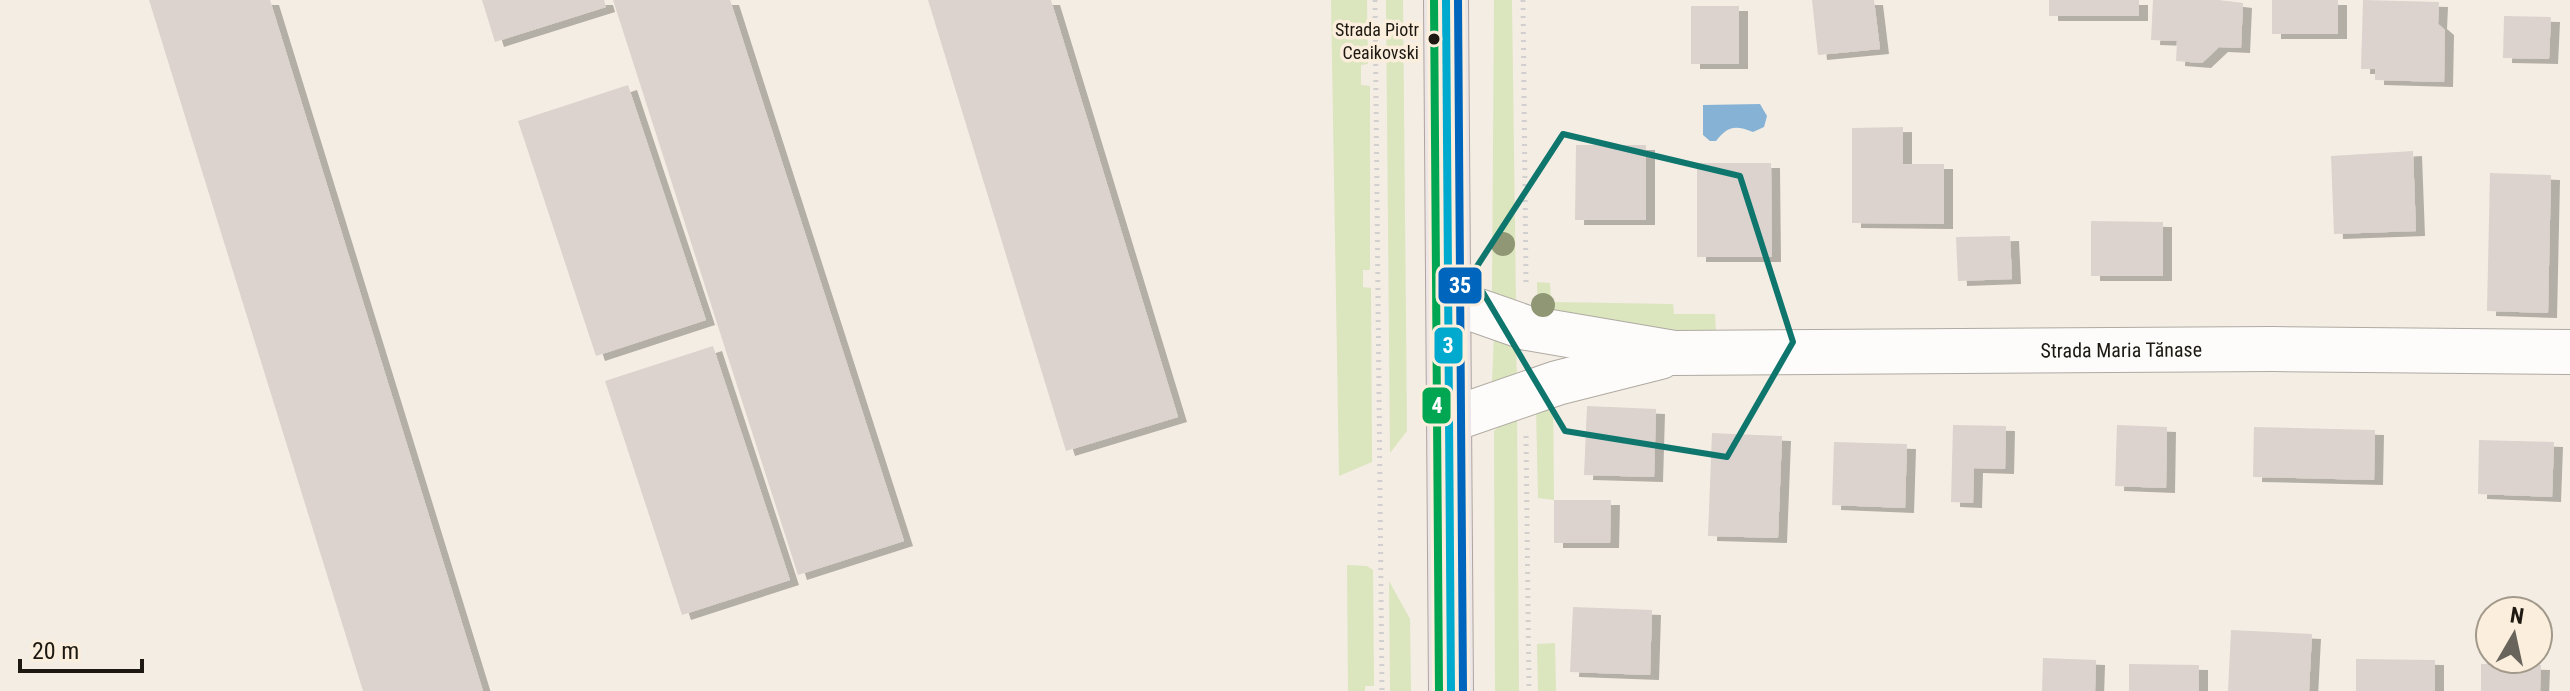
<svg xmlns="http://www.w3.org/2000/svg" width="2570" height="691" viewBox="0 0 2570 691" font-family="'Roboto Condensed',sans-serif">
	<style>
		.green { fill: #dbe5be }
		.water { fill: #86b2d6 }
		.building { fill: #dcd3ce; filter: url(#shadow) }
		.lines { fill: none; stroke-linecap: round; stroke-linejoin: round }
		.minor-casing { stroke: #afaaa2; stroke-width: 46 }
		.major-casing { stroke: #b0a4a1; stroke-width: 46 }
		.path { stroke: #d2d0ce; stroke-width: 5; stroke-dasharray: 2 6; stroke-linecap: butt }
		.minor { stroke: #fdfcfb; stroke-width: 44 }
		.major { stroke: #ece6e6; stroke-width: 44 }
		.bus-1-casing { stroke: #fbeedc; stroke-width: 14 }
		.bus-2-casing { stroke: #fbeedc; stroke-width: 14 }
		.bus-3-casing { stroke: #fbeedc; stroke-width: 14 }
		.bus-1 { stroke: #00a9ce; stroke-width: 8 }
		.bus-2 { stroke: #00a651; stroke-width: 8 }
		.bus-3 { stroke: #0065bd; stroke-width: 8 }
		.tree { fill: #909774 }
		.marked { fill: none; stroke: #0f766e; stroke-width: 6; stroke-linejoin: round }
		.bus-dot { fill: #1d1912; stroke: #fbeedc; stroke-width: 3 }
		.labels { text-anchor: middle; stroke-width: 7; stroke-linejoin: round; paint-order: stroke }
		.bus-label { font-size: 18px; fill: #1d1912; stroke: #fbeedc; text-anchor: end }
		.street-label { font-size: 20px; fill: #1d1912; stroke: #fbeedc }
		.line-badge { stroke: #fbeedc; stroke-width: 3 }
		.badge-label { font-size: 22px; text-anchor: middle; font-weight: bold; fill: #fff }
	</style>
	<defs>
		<filter id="shadow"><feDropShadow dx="9" dy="5" stdDeviation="0" flood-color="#0004"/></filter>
	</defs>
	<rect width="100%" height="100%" fill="#f4ede3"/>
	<!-- green -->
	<path class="green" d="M1331,0H1367L1368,64L1361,65V85L1370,86V270H1363V287L1371,288L1372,462L1339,476Z
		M1386,0H1403L1407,431L1390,453Z
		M1494,0H1512L1516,306L1492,296Z
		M1537,282L1550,283L1551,302L1673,304L1674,314H1715L1716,333L1582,329L1538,315Z
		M1516,330L1517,391L1506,392L1492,381L1494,336Z
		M1553,393L1554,500L1538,498L1536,407Z
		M1517,412L1519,691H1495L1494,431Z
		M1347,565L1367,566L1373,570L1374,686H1365V691H1348Z
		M1389,581L1410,619L1411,691H1390Z
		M1555,643L1556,691H1538L1537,644Z"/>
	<!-- water -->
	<path class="water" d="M1760,104L1767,116L1764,127L1753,132C1735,125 1728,126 1716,141H1710L1703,135V105Z"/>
	<!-- building -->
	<path class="building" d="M149,0H270L483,691H363Z
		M482,0H604L606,7L495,42Z
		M613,0H730L904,541L798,575Z
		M928,0H1051L1178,417L1066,451Z
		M1812,0H1874L1880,49L1818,55Z
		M2049,0H2139V16H2049Z
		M2153,0H2219L2243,3L2241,48L2219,47L2202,63L2176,61L2177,41L2151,40Z
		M2272,0H2338V34H2272Z
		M2363,0L2439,2L2438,24L2445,30L2444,82L2375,80V69H2361Z
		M1691,6H1739V64H1691Z
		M2504,16L2551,17L2549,59L2503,58Z
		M628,85L706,320L596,356L518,121Z
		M1903,127V164H1944V224L1852,223V128Z
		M1576,145H1646V220H1575Z
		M2413,151L2416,231L2334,234L2331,156Z
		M1697,163H1771L1772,257H1697Z
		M2490,173L2551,175L2548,313L2487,311Z
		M2091,221L2163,222V276H2091Z
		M2010,236L2012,279L1958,281L1956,237Z
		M713,346L790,580L682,615L605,381Z
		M1587,406L1656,409L1654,477L1584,475Z
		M1953,425L2006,426L2005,469L1974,468L1973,503L1951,502Z
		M2117,425L2167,427L2166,488L2115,486Z
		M2254,427L2375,430L2374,480L2253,477Z
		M1712,433L1782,436L1778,538L1708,536Z
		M2479,440L2554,442L2552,497L2478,494Z
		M1834,442L1907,444L1905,508L1832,505Z
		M1554,500H1611L1610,543H1554Z
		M1573,607L1652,610L1650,675L1570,672Z
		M2231,630L2312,634L2309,691H2228Z
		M2043,658L2096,660L2095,691H2042Z
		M2356,659L2435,660V691H2356Z
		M2129,664L2199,665V691H2129Z
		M2481,664L2541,665L2540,691H2481Z"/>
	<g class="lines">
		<defs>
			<g id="minor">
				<path id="s1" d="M1450,301L1527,328L1674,353L2273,349L2570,352"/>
				<path d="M1450,420L1557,383L1660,357"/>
			</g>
			<path id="major" d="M1446,0L1451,691"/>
		</defs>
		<!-- minor casing -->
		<use href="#minor" class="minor-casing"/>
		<!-- major casing -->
		<use href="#major" class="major-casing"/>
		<!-- path -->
		<path class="path" d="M1375,0L1382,691
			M1523,0L1526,282
			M1526,436L1529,691"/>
		<!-- minor -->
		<use href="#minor" class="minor"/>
		<!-- major -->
		<use href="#major" class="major"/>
		<defs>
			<path id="bus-1" d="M1446,0L1451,691"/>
			<path id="bus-2" d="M1434,0L1439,691"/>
			<path id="bus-3" d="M1458,0L1463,691"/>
		</defs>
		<!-- bus-1 casing -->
		<use href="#bus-1" class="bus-1-casing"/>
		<!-- bus-2 casing -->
		<use href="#bus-2" class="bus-2-casing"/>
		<!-- bus-3 casing -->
		<use href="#bus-3" class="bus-3-casing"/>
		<!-- bus-1 -->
		<use href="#bus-1" class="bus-1"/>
		<!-- bus-2 -->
		<use href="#bus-2" class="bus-2"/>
		<!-- bus-3 -->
		<use href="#bus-3" class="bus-3"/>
	</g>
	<!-- trees -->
	<g class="tree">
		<circle cx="1503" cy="244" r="12"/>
		<circle cx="1543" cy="305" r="12"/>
	</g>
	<!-- marked area -->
	<path class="marked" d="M1563,134L1740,176L1793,342L1727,457L1565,431L1472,274Z"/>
	<!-- markers -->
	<circle class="bus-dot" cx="1434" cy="39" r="7"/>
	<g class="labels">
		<!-- bus labels -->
		<g class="bus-label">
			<text x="1419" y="36">Strada Piotr<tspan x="1419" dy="23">Ceaikovski</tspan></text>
		</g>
		<!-- street labels -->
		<g class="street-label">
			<text dy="7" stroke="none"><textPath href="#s1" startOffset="678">Strada Maria Tănase</textPath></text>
		</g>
	</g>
	<g class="line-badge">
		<rect x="1437" y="266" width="46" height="39" rx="8" fill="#0065bd"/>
		<rect x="1433" y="326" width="31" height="39" rx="8" fill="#00a9ce"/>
		<rect x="1421" y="386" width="31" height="39" rx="8" fill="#00a651"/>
	</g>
	<g class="badge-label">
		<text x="1460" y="293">35</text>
		<text x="1448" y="353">3</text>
		<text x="1437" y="413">4</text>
	</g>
	<!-- north arrow -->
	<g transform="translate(2514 635) rotate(9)"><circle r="38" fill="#fbeedc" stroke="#a2998b" stroke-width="2"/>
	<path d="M0-6L14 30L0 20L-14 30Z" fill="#68635b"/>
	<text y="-12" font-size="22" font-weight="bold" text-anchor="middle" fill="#1d1912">N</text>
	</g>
	<!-- scale -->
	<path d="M20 659v12h122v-12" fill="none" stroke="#1d1912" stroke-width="4"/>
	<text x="32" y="659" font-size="24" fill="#1d1912" stroke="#fbeedc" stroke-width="6" paint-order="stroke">20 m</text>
</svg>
